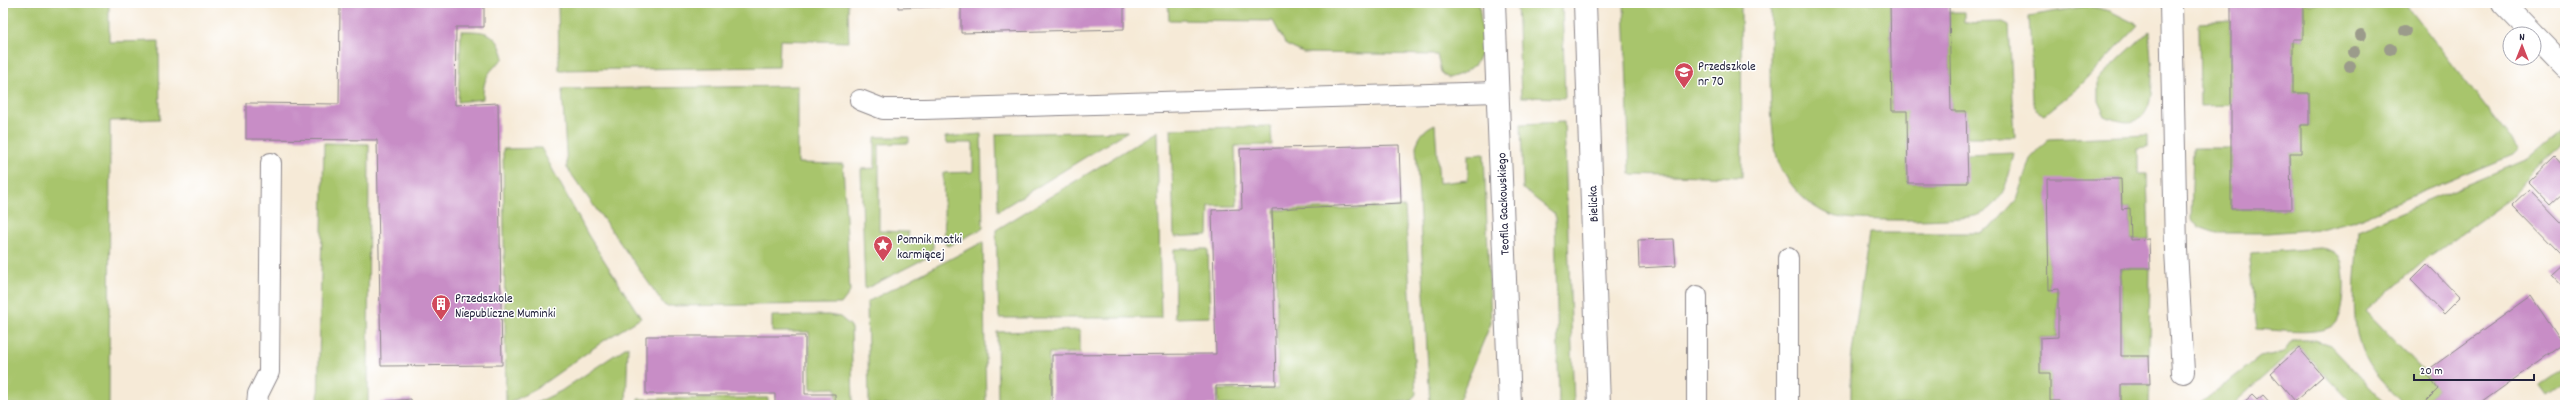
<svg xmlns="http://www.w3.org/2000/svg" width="2568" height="408" viewBox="0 0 2568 408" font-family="Dekko,sans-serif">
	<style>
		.green { fill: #a8c56c; stroke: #657454 }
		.building { fill: #c88dc6 }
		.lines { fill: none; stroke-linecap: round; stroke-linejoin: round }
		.lane-casing { stroke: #8c8689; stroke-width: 22 }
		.street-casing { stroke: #8c8689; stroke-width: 24 }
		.secondary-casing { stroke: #8c8689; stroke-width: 24 }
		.lane { stroke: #fff; stroke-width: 20 }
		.street { stroke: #fff; stroke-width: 22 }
		.secondary { stroke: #fff; stroke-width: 22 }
		.tree { fill: #9b9b8b }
		.labels { text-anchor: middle; stroke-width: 3; stroke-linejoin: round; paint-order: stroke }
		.poi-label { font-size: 13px; fill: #22223b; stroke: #fff; text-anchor: start }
		.street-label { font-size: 13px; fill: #22223b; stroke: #fff }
	</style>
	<rect width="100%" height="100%" fill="#fff"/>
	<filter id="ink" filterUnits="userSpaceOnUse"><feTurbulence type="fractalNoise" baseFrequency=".025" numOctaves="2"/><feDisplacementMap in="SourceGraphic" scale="8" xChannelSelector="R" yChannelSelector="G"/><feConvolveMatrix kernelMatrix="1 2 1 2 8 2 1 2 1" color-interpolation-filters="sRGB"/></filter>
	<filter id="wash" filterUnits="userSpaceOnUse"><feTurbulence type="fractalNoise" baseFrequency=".012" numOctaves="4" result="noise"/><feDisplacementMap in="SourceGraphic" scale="16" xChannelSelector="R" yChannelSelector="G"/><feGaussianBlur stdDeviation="0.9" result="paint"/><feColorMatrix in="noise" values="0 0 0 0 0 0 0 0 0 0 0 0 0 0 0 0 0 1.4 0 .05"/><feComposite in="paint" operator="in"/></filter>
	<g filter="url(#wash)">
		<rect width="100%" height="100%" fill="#f6ead7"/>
		<!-- green -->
		<path class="green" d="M3,3H109V42L159,41L160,119L110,121L109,405H3Z
			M558,3H848L849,42L780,40L779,67L559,70Z
			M1168,3H1479C1482,39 1492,68 1448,78L1441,72L1437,55L1303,53L1286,45L1273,21L1169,20Z
			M1517,3H1562L1565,98L1521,97Z
			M1624,3H1741L1742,177L1630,174Z
			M1771,3H1890L1892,110L1907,111L1908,183H1967V155L2014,153C2009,175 2005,203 1981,214C1966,222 1856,221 1837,217C1831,215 1824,213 1820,210C1803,201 1790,185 1781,168C1767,144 1770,36 1771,3Z
			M2303,3H2405L2518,149L2512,155L2352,221L2320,229L2268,233H2216L2199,227L2191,220L2193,148H2231V209H2291L2290,153H2300L2301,125H2309V93H2293V39H2303Z
			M2087,6L2110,11L2138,25L2079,87L2044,115L2036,110L2033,101L2029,16Z
			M1949,12H1964V23L2003,22L2009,25L2015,137H1967L1966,111H1951Z
			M2231,21V105L2200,106L2199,23Z
			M461,31C486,31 497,31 504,58C488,72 483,78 483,99L458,102Z
			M2149,31C2150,66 2167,144 2105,116L2098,101V79Z
			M798,86V163L843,164L850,292L841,304L665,306L567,168L562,89Z
			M1564,122L1574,405H1559L1555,214L1523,189L1521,124Z
			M1435,124L1439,183L1468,180V155L1484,154L1491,323L1457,405H1430L1416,146C1420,135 1424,129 1435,124Z
			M1271,126L1272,145L1235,146L1237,206H1209L1208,235L1174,237L1171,129Z
			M2565,127V143L2535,170L2508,200L2423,261L2366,311L2425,372L2438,389L2422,405H2404C2391,391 2373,375 2365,358C2347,324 2357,267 2358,230L2528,159Z
			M1128,131L998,211L996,134Z
			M1157,131L1161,318H999L996,230Z
			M981,134L983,228L949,246L945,244L943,173L973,172V143H947L945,137Z
			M2147,135V147L2138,148V174H2147L2149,239L2131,240L2130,208L2122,209L2121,179L2048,180L2049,289H2058V337L2040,338V373H2050V401H2060V405H1851V360L1869,233H1980L1993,226L2016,200L2030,159L2049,139Z
			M875,137H909V143L879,144V231L908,232L909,241L933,240V248L928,257L865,289L861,169L875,168Z
			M324,143L369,144L368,405H318Z
			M541,148L588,235L641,318L605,340L537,388L506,405L503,149Z
			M1405,207L1416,394L1411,401L1377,405H1218V390L1278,389L1275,210Z
			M983,242L986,405H869L867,302Z
			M2320,248C2327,249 2334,250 2339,256C2347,268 2346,318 2333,326C2317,336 2276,330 2257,329L2249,260L2251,253Z
			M1174,249H1208L1210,317L1175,318Z
			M2121,268H2150L2149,356H2121Z
			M828,315L840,317L851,326L853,405H837L836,388L811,389L809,332H772V316Z
			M1080,330V353H1049L1048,405H998L997,332Z
			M2293,340H2315L2330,345L2387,405H2354L2298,346L2232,405H2198L2260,357L2284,352Z
			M628,346L626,405H532L561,391Z
			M2565,367V383L2548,395L2540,384Z
			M2121,384H2150L2149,405H2121Z
			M768,398V405H638V399Z"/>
		<g id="blocks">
			<!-- building -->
			<path class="building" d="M340,3H484V27H456L455,105L498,103L502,365L381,366L377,140L246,139V103L339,104Z
				M898,3H1124V29L961,33V6L898,8Z
				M1890,3H1949L1951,111H1966L1968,183H1908L1907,111H1892Z
				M2231,3H2303V39H2293V93H2309V125H2301V153H2290L2291,209H2231Z
				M1399,145L1401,203L1272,209L1276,385L1216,386V405H1052V355L1216,354L1212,210L1242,209L1240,149Z
				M2555,157L2565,168V192L2551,205L2529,182Z
				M2047,179H2121L2122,209L2130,208L2131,240L2149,239L2150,268H2121V356H2149L2150,384H2121V405H2060V401H2050V373H2040V338L2058,337V289L2049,290Z
				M2529,189L2565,226V249L2560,254L2512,205Z
				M1674,239L1676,266L1639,268L1638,240Z
				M2427,264L2460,298L2444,314L2411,280Z
				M2565,264V290L2552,276Z
				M2531,296L2563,344L2478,405H2422L2438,389L2425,372Z
				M646,336H805V394H835V405H775V394H646Z
				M2299,348L2323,376L2295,401L2271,373Z
				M2252,395L2257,400L2263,395L2272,405H2245L2243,403Z
				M411,399L412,405H380V402Z"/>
		</g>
	</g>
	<g filter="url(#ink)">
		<use href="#blocks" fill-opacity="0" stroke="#8c8689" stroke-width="1"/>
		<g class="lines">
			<defs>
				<path id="lane" d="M860,100L883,109H924L1497,92
					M1788,258V405
					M257,405L258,394L269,372L271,163
					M1697,405V296"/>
				<path id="street" d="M1494,3L1510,405
					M2171,3L2176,250L2183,372
					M2503,3L2533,34
					M2534,35L2565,67"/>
				<path id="secondary" d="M1585,3L1599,405"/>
			</defs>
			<!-- lane casing -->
			<use href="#lane" class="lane-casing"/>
			<!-- street casing -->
			<use href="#street" class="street-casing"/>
			<!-- secondary casing -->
			<use href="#secondary" class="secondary-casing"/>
			<!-- lane -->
			<use href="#lane" class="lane"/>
			<!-- street -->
			<use href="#street" class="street"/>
			<!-- secondary -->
			<use href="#secondary" class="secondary"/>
		</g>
		<!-- trees -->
		<g class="tree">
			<circle cx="2405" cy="31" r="6"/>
			<circle cx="2361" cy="35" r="6"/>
			<circle cx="2390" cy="49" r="6"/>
			<circle cx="2354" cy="52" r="6"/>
			<circle cx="2350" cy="66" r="6"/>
		</g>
	</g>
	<!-- icons -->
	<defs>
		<symbol id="school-pin" viewBox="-11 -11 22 30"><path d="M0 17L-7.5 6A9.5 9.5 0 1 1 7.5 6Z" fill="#d1495b" stroke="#fff"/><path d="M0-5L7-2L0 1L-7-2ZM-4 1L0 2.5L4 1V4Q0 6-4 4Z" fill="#fff"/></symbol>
		<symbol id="sight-pin" viewBox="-11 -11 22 30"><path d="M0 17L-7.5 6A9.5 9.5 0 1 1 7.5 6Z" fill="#d1495b" stroke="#fff"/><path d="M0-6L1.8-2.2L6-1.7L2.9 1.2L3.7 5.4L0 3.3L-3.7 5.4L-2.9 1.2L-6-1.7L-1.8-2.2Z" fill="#fff"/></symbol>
		<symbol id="building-pin" viewBox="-11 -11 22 30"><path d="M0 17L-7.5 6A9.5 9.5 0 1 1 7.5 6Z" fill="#d1495b" stroke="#fff"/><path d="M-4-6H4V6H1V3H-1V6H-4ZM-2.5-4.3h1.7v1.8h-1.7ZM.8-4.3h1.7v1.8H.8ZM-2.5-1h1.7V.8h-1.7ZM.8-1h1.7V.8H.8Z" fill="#fff"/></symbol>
	</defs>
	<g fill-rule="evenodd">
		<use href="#school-pin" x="1673" y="61" width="22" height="30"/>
		<use href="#sight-pin" x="872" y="234" width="22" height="30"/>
		<use href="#building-pin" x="430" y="293" width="22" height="30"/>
	</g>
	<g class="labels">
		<!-- poi labels -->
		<g class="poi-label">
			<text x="1698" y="70">Przedszkole<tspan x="1698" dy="15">nr 70</tspan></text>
			<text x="897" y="243">Pomnik matki<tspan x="897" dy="15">karmiącej</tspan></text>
			<text x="455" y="302">Przedszkole<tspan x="455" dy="15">Niepubliczne Muminki</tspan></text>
		</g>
		<!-- street labels -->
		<g class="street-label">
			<text transform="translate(1502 204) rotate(-92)" y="5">Teofila Gackowskiego</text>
			<text transform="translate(1592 204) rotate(-92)" y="5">Bielicka</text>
		</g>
	</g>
	<!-- margin -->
	<rect width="2568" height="408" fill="none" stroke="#fff" stroke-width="16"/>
	<!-- north arrow -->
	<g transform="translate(2522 46)"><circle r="19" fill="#ffffff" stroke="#a7a7b1"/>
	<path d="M0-3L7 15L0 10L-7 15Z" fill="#d1495b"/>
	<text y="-6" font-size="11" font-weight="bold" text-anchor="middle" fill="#22223b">N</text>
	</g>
	<!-- scale -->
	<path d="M2414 374v6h120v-6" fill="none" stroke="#22223b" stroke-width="2"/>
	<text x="2420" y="374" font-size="12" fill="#22223b" stroke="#ffffff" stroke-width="3" paint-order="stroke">20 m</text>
</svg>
